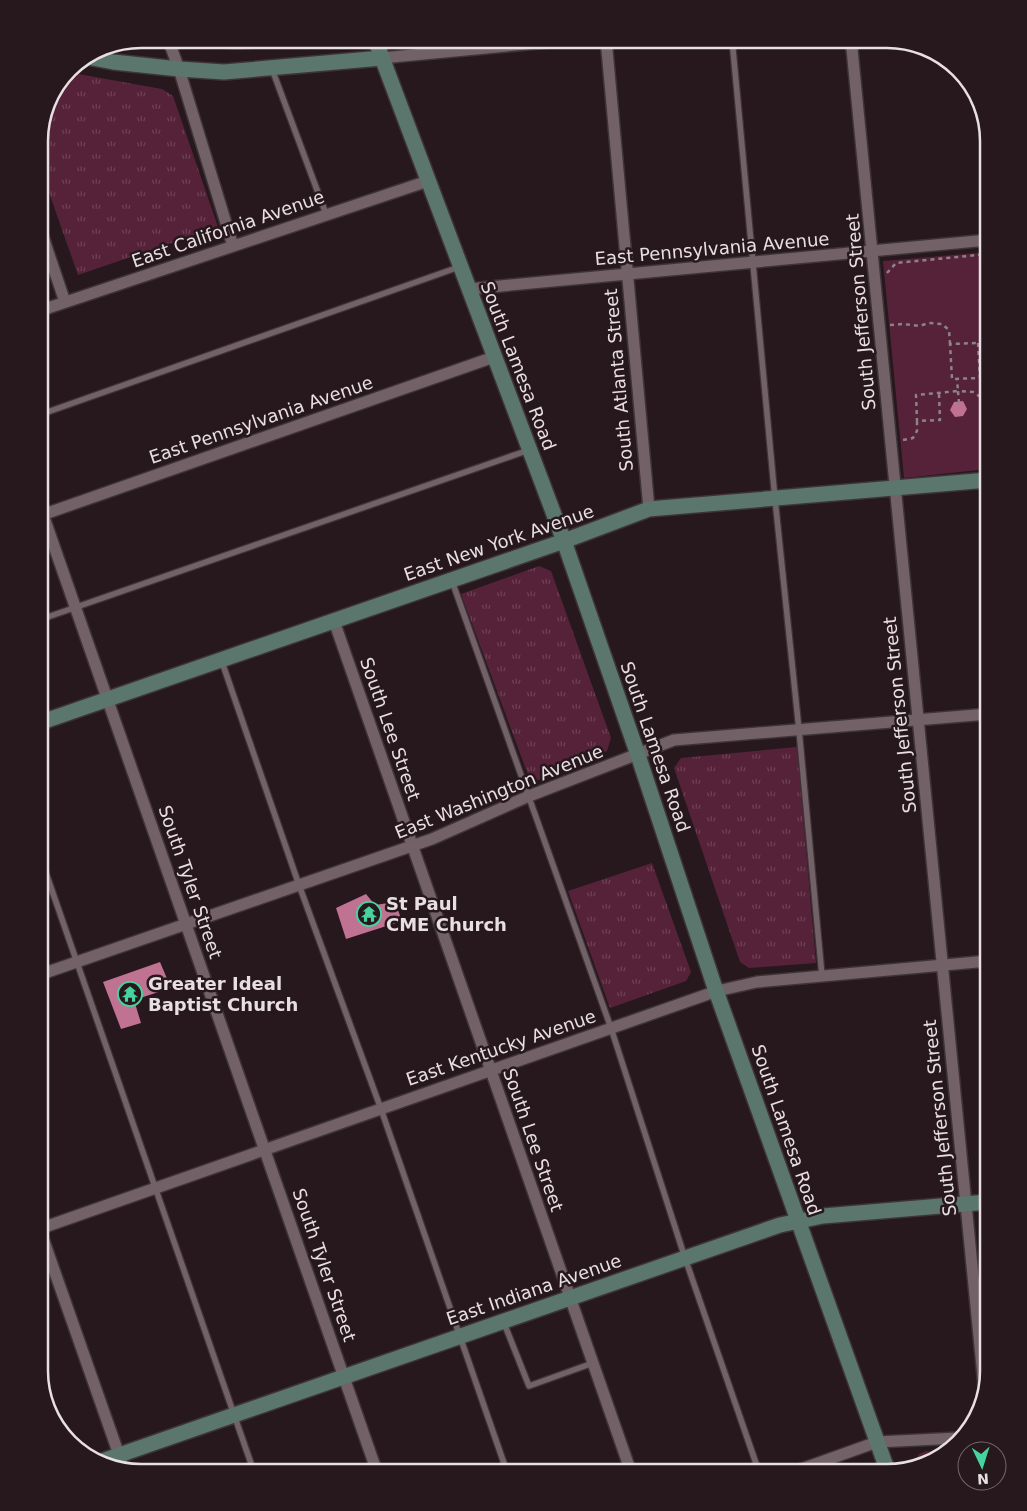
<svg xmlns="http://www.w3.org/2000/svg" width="1027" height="1511" viewBox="0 0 1027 1511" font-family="'DejaVu Sans',sans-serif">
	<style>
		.grass { fill: url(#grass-tufts) }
		.park { fill: #562239 }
		.building { fill: #bf7291 }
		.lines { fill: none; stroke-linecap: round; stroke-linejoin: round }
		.lane-casing { stroke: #3e3437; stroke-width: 8 }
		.street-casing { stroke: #3e3437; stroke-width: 14 }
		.secondary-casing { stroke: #3e3437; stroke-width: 18 }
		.path { stroke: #8d8286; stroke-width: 2.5; stroke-dasharray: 4 4; stroke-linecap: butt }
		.lane { stroke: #726167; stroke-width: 5.5 }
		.street { stroke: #726167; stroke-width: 11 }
		.secondary { stroke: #5a766d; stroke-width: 15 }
		.labels { text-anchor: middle; stroke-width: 5; stroke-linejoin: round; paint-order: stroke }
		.street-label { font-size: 18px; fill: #e8dfe2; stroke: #26181d }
		.poi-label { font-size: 18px; font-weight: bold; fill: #e8dfe2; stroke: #26181d; text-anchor: start }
		.rim { fill: none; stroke: #e8dfe2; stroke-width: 2.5 }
	</style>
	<defs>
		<pattern id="grass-tufts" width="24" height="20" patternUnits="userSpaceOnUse" patternTransform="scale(1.25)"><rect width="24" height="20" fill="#562239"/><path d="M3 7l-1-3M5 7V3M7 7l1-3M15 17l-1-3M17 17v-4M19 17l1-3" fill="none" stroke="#6e4255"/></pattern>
	</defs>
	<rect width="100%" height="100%" fill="#26181d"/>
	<!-- grass -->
	<path class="grass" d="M141,39H329L323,45L237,50L119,43Z
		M67,72L162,89L173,96L218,227L78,275L39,164V134L49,96Z
		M539,566L551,571L611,738L607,751L531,783L461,594Z
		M797,747L816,963L749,968L740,962L674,768L681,758Z
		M652,863L691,972L686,981L610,1008L568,891Z
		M984,1218H988V1289H986L979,1224Z
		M926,1451L942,1453L937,1459L915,1465L914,1463L919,1454Z"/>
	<!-- park -->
	<path class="park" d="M988,252V469L904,478L883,261Z"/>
	<!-- building -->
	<path class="building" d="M963,401L967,409L963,416L955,417L950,410L954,402Z
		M366,894L375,905L395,902L402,921L346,939L336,908Z
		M160,962L171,988L134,1000L141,1023L121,1029L103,982Z"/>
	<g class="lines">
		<defs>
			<path id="lane" d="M732,39L775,499L799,730L822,976
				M272,69L326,214
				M39,415L459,267
				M452,581L611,1028L685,1258L759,1472
				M39,620L529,450
				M222,662L299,885L381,1109L507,1472
				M39,853L254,1472
				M504,1323L529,1386L593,1363"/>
			<path id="street" d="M168,39L179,69L233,246
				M606,39L649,509
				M851,39L984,1387
				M382,58L579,39
				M39,225L65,302
				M469,289L988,240
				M39,311L428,181
				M39,503L377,1472
				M39,516L494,357
				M334,621L631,1472
				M39,975L432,839L529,796L674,740L988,714
				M39,1227L124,1469
				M39,1229L717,991L757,982L988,961
				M793,1472L877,1442L958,1438"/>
			<path id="secondary" d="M375,39L564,541L638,755L715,988L888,1472
				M87,57L113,62L179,69L224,72L382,58
				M39,723L564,541L649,509L988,480
				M102,1461L780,1225L823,1216L988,1202"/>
		</defs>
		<!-- lane casing -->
		<use href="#lane" class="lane-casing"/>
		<!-- street casing -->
		<use href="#street" class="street-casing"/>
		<!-- secondary casing -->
		<use href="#secondary" class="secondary-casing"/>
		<!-- path -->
		<path class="path" d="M887,273L896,263L988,254
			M890,325L903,324L919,326L929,323L942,324L949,330L950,344
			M978,343L980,378L952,379L950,344Z
			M939,394L940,420L917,421L916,395L958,391L957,379
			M959,403L958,391L973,392L988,402
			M988,417L981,412L988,403
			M903,440L913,438L917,431V421"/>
		<!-- lane -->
		<use href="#lane" class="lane"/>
		<!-- street -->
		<use href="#street" class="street"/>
		<!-- secondary -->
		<use href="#secondary" class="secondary"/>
	</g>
	<!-- icons -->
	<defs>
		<symbol id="temple-ring" viewBox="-11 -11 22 22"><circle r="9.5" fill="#26181d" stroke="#45d49f" stroke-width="1.5"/><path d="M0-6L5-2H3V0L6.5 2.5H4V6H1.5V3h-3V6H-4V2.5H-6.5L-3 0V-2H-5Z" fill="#45d49f"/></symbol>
	</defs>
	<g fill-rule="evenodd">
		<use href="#temple-ring" x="355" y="900" width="28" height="28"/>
		<use href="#temple-ring" x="116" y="980" width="28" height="28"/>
	</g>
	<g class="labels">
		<!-- street labels -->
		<g class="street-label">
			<text transform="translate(228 229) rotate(-19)" y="6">East California Avenue</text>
			<text transform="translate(712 249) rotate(-5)" y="6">East Pennsylvania Avenue</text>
			<text transform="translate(861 312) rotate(-95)" y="6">South Jefferson Street</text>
			<text transform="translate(518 366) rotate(69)" y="6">South Lamesa Road</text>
			<text transform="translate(619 380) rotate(-95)" y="6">South Atlanta Street</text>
			<text transform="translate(261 420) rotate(-19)" y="6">East Pennsylvania Avenue</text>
			<text transform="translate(499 543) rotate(-19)" y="6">East New York Avenue</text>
			<text transform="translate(900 715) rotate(-96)" y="6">South Jefferson Street</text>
			<text transform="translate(390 729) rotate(71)" y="6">South Lee Street</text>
			<text transform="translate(655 747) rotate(71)" y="6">South Lamesa Road</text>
			<text transform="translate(499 792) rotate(-22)" y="6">East Washington Avenue</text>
			<text transform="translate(190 882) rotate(71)" y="6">South Tyler Street</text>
			<text transform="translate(501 1048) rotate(-19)" y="6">East Kentucky Avenue</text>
			<text transform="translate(940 1118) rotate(-96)" y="6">South Jefferson Street</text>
			<text transform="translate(786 1130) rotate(71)" y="6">South Lamesa Road</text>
			<text transform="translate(533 1140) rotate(71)" y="6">South Lee Street</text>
			<text transform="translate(324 1265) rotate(71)" y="6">South Tyler Street</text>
			<text transform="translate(534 1290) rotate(-19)" y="6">East Indiana Avenue</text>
		</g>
		<!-- poi labels -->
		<g class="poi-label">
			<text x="386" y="910">St Paul<tspan x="386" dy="21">CME Church</tspan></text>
			<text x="148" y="990">Greater Ideal<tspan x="148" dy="21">Baptist Church</tspan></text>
		</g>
	</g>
	<!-- crop -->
	<path d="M0 0H1027V1511H0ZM141 48H887A93 93 0 0 1 980 141V1371A93 93 0 0 1 887 1464H141A93 93 0 0 1 48 1371V141A93 93 0 0 1 141 48Z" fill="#26181d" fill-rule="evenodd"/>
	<path class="rim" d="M141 48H887A93 93 0 0 1 980 141V1371A93 93 0 0 1 887 1464H141A93 93 0 0 1 48 1371V141A93 93 0 0 1 141 48Z"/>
	<!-- north arrow -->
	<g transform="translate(982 1466) rotate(176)"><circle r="24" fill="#26181d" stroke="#74686c"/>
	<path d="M0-4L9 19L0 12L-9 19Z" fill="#45d49f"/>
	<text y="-8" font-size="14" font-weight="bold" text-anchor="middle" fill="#e8dfe2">N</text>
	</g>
</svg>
